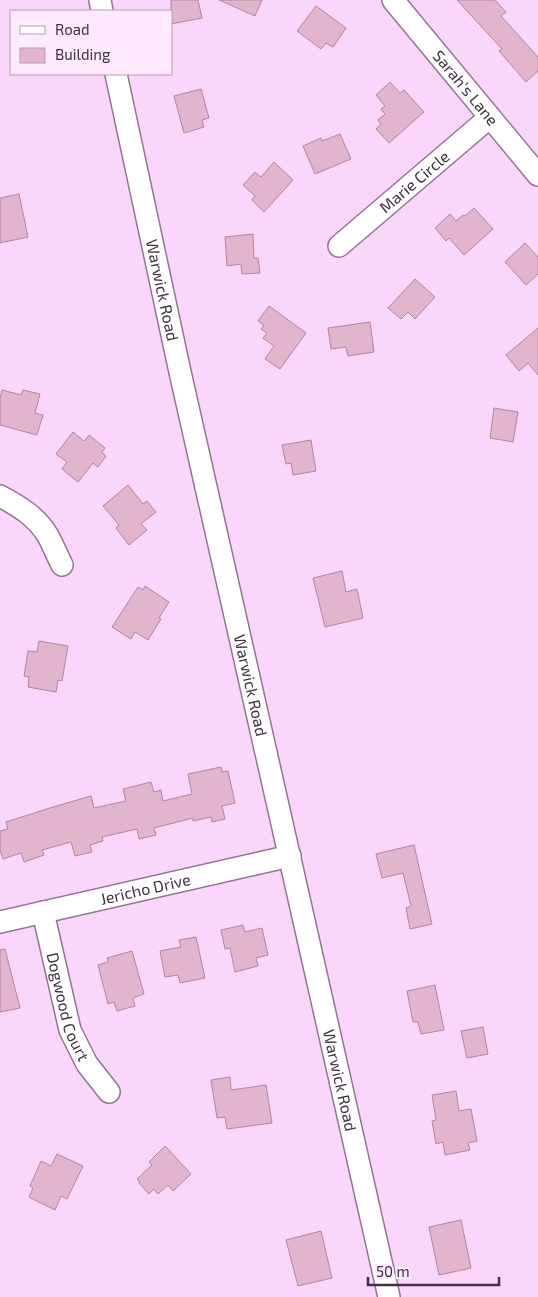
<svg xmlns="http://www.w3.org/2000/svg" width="538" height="1297" viewBox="0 0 538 1297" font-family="'Exo 2',sans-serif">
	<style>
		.building { fill: #e3b5cc; stroke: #b2869d }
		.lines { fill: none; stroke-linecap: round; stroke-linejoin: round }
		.minor-casing { stroke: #947494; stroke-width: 24 }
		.minor { stroke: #fff; stroke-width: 21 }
		.labels { text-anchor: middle; stroke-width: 4.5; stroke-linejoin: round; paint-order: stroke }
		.street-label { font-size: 16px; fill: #3f313f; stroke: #ffe9fe }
	</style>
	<rect width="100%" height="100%" fill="#fad6fa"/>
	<!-- building -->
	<path class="building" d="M171,0H198L202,18L171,24Z
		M219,0H262L255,16Z
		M457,0H495L506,12L501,16L538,57V71L526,82L499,51L502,49Z
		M316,6L346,28L333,47L326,43L321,49L297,31Z
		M390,82L400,93L404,90L424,112L389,143L376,129L381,124L378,120L385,114L381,109L385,106L376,95Z
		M201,89L209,118L202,120L204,127L184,133L174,96Z
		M340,134L351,159L315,174L303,146L321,138L322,141Z
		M274,162L293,180L264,212L252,200L255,196L243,185L255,172L261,177Z
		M19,194L28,237L0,243V198Z
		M474,208L493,229L464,255L449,238L446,241L435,228L450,214L456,221L463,215L465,216Z
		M253,234L254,258H258L260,273L242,274L241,264L227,266L225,237Z
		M525,243L538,257V274L526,285L505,262Z
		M415,279L435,297L415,319L408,312L401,319L388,308Z
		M269,306L306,333L280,369L265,359L274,346L263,338L267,333L261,329L264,325L258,321Z
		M370,322L374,352L348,356L346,347L331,349L328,328Z
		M538,328V375L528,363L519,371L506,355Z
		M2,390L21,395L23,390L40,394L35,413L43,415L37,435L0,425V398Z
		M494,408L518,412L513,442L490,438Z
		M73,432L84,441L89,435L105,448L102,452L106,456L98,467L93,463L78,482L62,469L67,462L56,454Z
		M311,440L316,471L293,475L291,463L286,464L282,445Z
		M128,485L143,504L147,501L156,512L141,524L147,530L129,545L116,528L119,525L103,506Z
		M342,571L346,592L357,589L363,618L325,627L313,578Z
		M145,586L169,602L159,618L161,619L148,640L135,632L131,639L112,627L138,587L143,590Z
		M39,641L68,646L62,681L58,680L56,692L28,687L29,677L24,676L28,651L37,652Z
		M221,767L222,772L228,771L235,803L222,806L225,819L212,822L211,817L193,821V818L154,828L156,835L139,839L137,829L102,837L103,841L90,845L92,852L75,856L71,842L42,850L44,855L24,862L21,853L3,859L0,850V831L8,829L6,822L53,807L91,796L94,808L126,801L123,789L151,782L154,792L161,790L163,801L192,794L188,774Z
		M414,845L432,924L410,929L406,908L411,906L403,873L382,878L376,854Z
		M243,925L245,932L262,928L268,955L256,958L258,966L235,972L230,948L225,949L221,930Z
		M196,937L205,978L180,983L178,975L165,977L160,951L181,947L179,940Z
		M5,949L20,1008L0,1012V950Z
		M132,951L144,994L133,998L135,1006L117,1011L114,1002L108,1004L98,965L108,962L107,958Z
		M435,985L444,1030L421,1034L418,1022H413L407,991Z
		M483,1027L488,1054L467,1058L461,1031Z
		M230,1077L231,1090L266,1085L272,1123L227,1129L225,1117L217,1118L211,1080Z
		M456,1091L459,1111L471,1109L477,1141L468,1143L470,1150L445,1155L443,1142L436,1144L432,1121L436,1120L432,1095Z
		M165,1146L191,1174L173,1191L168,1185L158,1194L154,1189L149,1194L139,1183L140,1182L137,1179L152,1165L149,1162Z
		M57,1154L83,1166L67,1199L61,1196L55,1210L29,1197L33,1188L30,1186L41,1161L51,1166Z
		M461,1220L471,1268L439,1275L429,1227Z
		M321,1231L332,1278L298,1286L286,1240Z"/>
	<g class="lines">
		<defs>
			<g id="minor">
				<path d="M100,0L102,11"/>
				<path id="s1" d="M393,0L538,175"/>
				<path id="s2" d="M116,74L180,372L389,1297"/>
				<path id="s3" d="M339,246L490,117"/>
				<path d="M0,496C19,506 37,517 48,536C53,545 57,555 62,565"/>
				<path id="s4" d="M43,912L70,1030L87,1064L109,1092"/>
				<path id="s5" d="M0,922L290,856"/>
			</g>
		</defs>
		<!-- minor casing -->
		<use href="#minor" class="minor-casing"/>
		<!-- minor -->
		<use href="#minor" class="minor"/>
	</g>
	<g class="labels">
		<!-- street labels -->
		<g class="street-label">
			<text dy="6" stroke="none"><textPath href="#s1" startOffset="114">Sarah's Lane</textPath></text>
			<text dy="6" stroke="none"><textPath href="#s3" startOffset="99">Marie Circle</textPath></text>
			<text dy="6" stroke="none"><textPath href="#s2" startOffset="221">Warwick Road</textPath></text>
			<text dy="6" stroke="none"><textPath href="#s2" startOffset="626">Warwick Road</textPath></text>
			<text dy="6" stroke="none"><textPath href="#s5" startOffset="149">Jericho Drive</textPath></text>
			<text dy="6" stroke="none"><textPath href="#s4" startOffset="98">Dogwood Court</textPath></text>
			<text dy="6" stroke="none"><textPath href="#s2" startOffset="1031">Warwick Road</textPath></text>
		</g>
	</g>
	<!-- legend -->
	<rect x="10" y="10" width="162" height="65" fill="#ffe9fe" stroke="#b29fb2"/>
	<rect x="20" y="26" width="25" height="8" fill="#ffffff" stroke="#b29fb2"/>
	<text x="55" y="35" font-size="15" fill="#3f313f">Road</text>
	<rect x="20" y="48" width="25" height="15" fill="#e3b5cc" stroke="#b29fb2"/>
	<text x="55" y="60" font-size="15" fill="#3f313f">Building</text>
	<!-- scale -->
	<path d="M368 1277v8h131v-8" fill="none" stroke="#3f313f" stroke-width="2.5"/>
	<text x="376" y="1277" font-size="15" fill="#3f313f" stroke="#ffe9fe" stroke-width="4" paint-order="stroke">50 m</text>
</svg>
